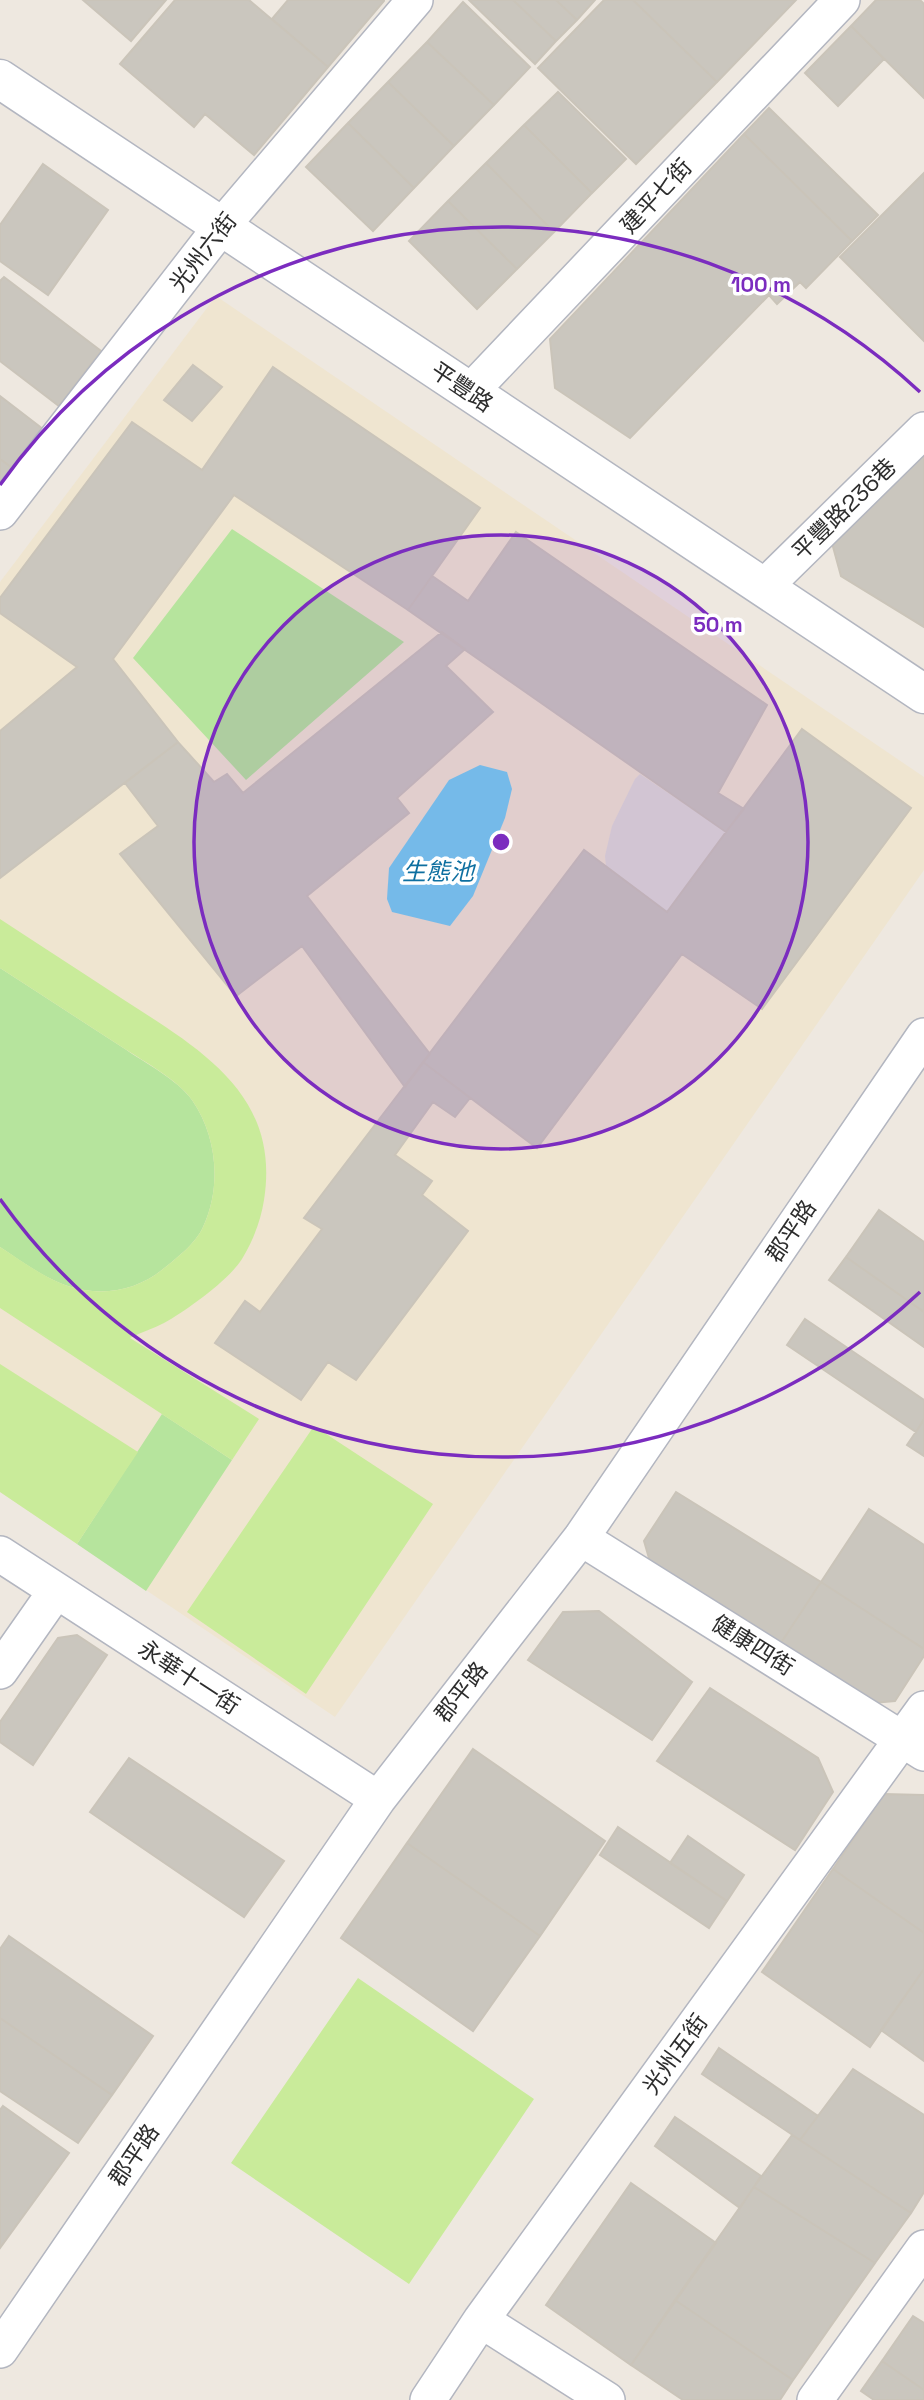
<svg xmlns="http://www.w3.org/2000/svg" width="924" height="2400" viewBox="0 0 924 2400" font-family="'Space Grotesk','Noto Sans TC',sans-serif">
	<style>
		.education { fill: #efe5d0 }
		.green { fill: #b6e49d }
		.pitch { fill: #c9eb9a }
		.plaza { fill: #dedbd7 }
		.water { fill: #75cfef }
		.building { fill: #cac6be; stroke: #cac4b9; stroke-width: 2 }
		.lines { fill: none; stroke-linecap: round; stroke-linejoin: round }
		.street-casing { stroke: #b3b6c0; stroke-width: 38 }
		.secondary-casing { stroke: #b3b6c0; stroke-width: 41 }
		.street { stroke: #fff; stroke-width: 35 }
		.secondary { stroke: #fff; stroke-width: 38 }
		.ring { fill: none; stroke: #7b2cbf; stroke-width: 3.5 }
		.labels { text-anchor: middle; stroke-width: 7; stroke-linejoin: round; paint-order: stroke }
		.street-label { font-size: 23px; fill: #2d2d2d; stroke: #fff }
		.water-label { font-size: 24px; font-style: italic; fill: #0e6fa0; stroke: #fff }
		.centre { fill: #7b2cbf; stroke: #fff; stroke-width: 3.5 }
		.ring-label { font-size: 21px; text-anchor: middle; font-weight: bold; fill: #7b2cbf; stroke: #fff; stroke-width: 7; stroke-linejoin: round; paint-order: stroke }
	</style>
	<rect width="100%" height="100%" fill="#eee8e0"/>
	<!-- education -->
	<path class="education" d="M216,296L924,777V870L335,1717L0,1492V582Z"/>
	<!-- green -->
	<path class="green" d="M232,529L404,642L246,780L133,658Z
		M0,968C42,995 83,1022 125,1049C145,1063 178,1080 192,1100C217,1136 222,1186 203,1227C196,1243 177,1258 163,1269C141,1287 113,1295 84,1290C53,1285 26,1264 0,1247Z
		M162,1414L232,1460L146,1591L77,1544Z"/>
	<!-- pitch -->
	<path class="pitch" d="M0,919C40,945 81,972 121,998C198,1048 281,1093 264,1200C261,1220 253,1241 242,1259C229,1280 186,1311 164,1323C153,1329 141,1332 130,1338L259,1419L232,1460L0,1308V1247C27,1264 53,1285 84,1290C113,1295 141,1287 163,1269C177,1258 196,1243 203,1227C222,1186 217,1136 192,1100C178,1080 145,1062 125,1049C83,1022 42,995 0,968Z
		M0,1364L138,1452L77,1544L0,1492Z
		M314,1426L433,1504L306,1694L187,1612Z
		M358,1978L534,2099L409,2284L231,2163Z"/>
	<!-- plaza -->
	<path class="plaza" d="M640,774L726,832L667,912L606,866L605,856L612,826L635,779Z"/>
	<!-- water -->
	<path class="water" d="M480,765L507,772L512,789L505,818L473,896L450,926L392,912L387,899L389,868L449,780Z"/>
	<!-- building -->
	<path class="building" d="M83,0H166L131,41Z
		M175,0H249L328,67L254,155L205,114L194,127L120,64Z
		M288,0H384V1L328,67L272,19Z
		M469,0H513L556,41L535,64Z
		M513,0H556L577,20L556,41Z
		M556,0H595L577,20Z
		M604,0H633L717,82L636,164L538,68Z
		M633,0H796L717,82Z
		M876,0H920L924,4V98L851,26Z
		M463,2L530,67L494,105L427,42Z
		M851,26L884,59L838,106L805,73Z
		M427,42L494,105L454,146L388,82Z
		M388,82L454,146L414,188L348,123Z
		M558,92L626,159L592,193L524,125Z
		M769,108L878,215L852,241L744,134Z
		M348,123L414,188L373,231L306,167Z
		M524,125L592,193L554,232L486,163Z
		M744,134L852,241L806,288L800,282L777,304L769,295L630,438L555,388L550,339Z
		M486,163L554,232L517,269L448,201Z
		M43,164L108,210L48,295L0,261V225Z
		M924,173V341L840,257Z
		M448,201L517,269L477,309L409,241Z
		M4,277L101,351L59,406L0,361V281Z
		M193,365L222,387L192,421L164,400Z
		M273,367L480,508L408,610L234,495L113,659L178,742L0,878V731L77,667L0,613V598L132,422L202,470Z
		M0,396L48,433L18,472L0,459Z
		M924,450V627L841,576L832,543Z
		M0,459L18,472L0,495Z
		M516,532L767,705L718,793L744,809L726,832L408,610L432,576L468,601Z
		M442,632L465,649L446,666L493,712L397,798L409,813L307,896L430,1054L405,1087L302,946L236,996L120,854L158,826L125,783L178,742L214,782L227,774L243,793Z
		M802,729L911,808L762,1009L682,954L537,1148L423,1062L584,850L667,912Z
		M423,1062L470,1098L455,1117L433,1102L395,1155L432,1181L422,1195L468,1231L356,1380L328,1362L301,1400L215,1343L245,1301L260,1312L322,1229L304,1218Z
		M879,1210L924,1242V1312L846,1257Z
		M846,1257L924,1312V1347L829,1280Z
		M805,1319L924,1400V1419L916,1432L787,1345Z
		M924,1420V1456L907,1445Z
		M676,1492L821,1582L777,1649L653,1572L644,1541Z
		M869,1509L924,1545V1649L821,1582Z
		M821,1582L924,1649V1656L895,1701L861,1704L777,1649Z
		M599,1611L692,1682L652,1740L528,1660L563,1612Z
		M77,1635L107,1655L33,1765L0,1742V1722L58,1638Z
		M710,1688L818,1758L833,1792L795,1850L657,1761Z
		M473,1749L605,1841L540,1936L407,1843Z
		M129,1758L284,1861L244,1917L90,1812Z
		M884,1794L924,1795V1933L833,1869Z
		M618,1827L727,1901L709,1928L600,1855Z
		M688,1836L744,1875L727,1901L670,1863Z
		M407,1843L540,1936L473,2031L341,1938Z
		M833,1869L924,1933V1969L870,2047L762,1972Z
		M9,1936L153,2036L112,2095L0,2018V1949Z
		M924,1969V2061L881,2030Z
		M0,2018L112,2095L78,2143L0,2091Z
		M719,2048L818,2116L800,2140L702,2074Z
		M853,2069L924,2115V2192L911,2213L800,2140Z
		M3,2106L69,2153L0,2248V2110Z
		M675,2117L761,2176L740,2208L655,2146Z
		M792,2135L911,2213L875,2263L754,2187Z
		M631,2183L716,2243L631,2365L546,2305Z
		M754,2187L875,2263L793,2380L675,2300Z
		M675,2300L793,2380L780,2400H683L631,2365Z
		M913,2316L924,2323V2390L882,2361Z
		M882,2361L924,2390V2400H874L861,2391Z"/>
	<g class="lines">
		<defs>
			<path id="street" d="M470,392L842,0
				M0,512L221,227L415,0
				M764,587L924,430
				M581,1538L924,1753
				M0,1554L378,1799
				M0,1671L56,1591
				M481,2320L607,2400
				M0,2350L378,1799L581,1538L924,1036
				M428,2400L481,2320L924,1709
				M815,2400L924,2248"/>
			<path id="secondary" d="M0,79L924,694"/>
		</defs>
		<!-- street casing -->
		<use href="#street" class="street-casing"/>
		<!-- secondary casing -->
		<use href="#secondary" class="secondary-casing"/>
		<!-- street -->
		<use href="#street" class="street"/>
		<!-- secondary -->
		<use href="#secondary" class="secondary"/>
	</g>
	<!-- distance rings -->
	<circle cx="501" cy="842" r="307" fill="#7b2cbf" fill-opacity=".12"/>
	<g class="ring">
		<circle cx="501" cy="842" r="307"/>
		<path d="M920 1292A615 615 0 0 1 0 1199M0 485A615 615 0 0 1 920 392"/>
	</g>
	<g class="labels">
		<!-- street labels -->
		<g class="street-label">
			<text transform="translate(656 196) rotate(-47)" y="8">建平七街</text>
			<text transform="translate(203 252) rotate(-52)" y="8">光州六街</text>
			<text transform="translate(462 387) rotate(34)" y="8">平豐路</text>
			<text transform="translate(844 509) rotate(-44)" y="8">平豐路236巷</text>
			<text transform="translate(791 1231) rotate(-56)" y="8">郡平路</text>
			<text transform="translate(753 1645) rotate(32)" y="8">健康四街</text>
			<text transform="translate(189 1677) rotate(33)" y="8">永華十一街</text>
			<text transform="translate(461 1692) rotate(-52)" y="8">郡平路</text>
			<text transform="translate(675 2054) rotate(-54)" y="8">光州五街</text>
			<text transform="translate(134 2155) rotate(-56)" y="8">郡平路</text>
		</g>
		<!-- water labels -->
		<g class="water-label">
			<text x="438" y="880">生態池</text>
		</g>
	</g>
	<circle cx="501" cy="842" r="10" class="centre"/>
	<g class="ring-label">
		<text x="761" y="292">100 m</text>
		<text x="718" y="632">50 m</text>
	</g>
</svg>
